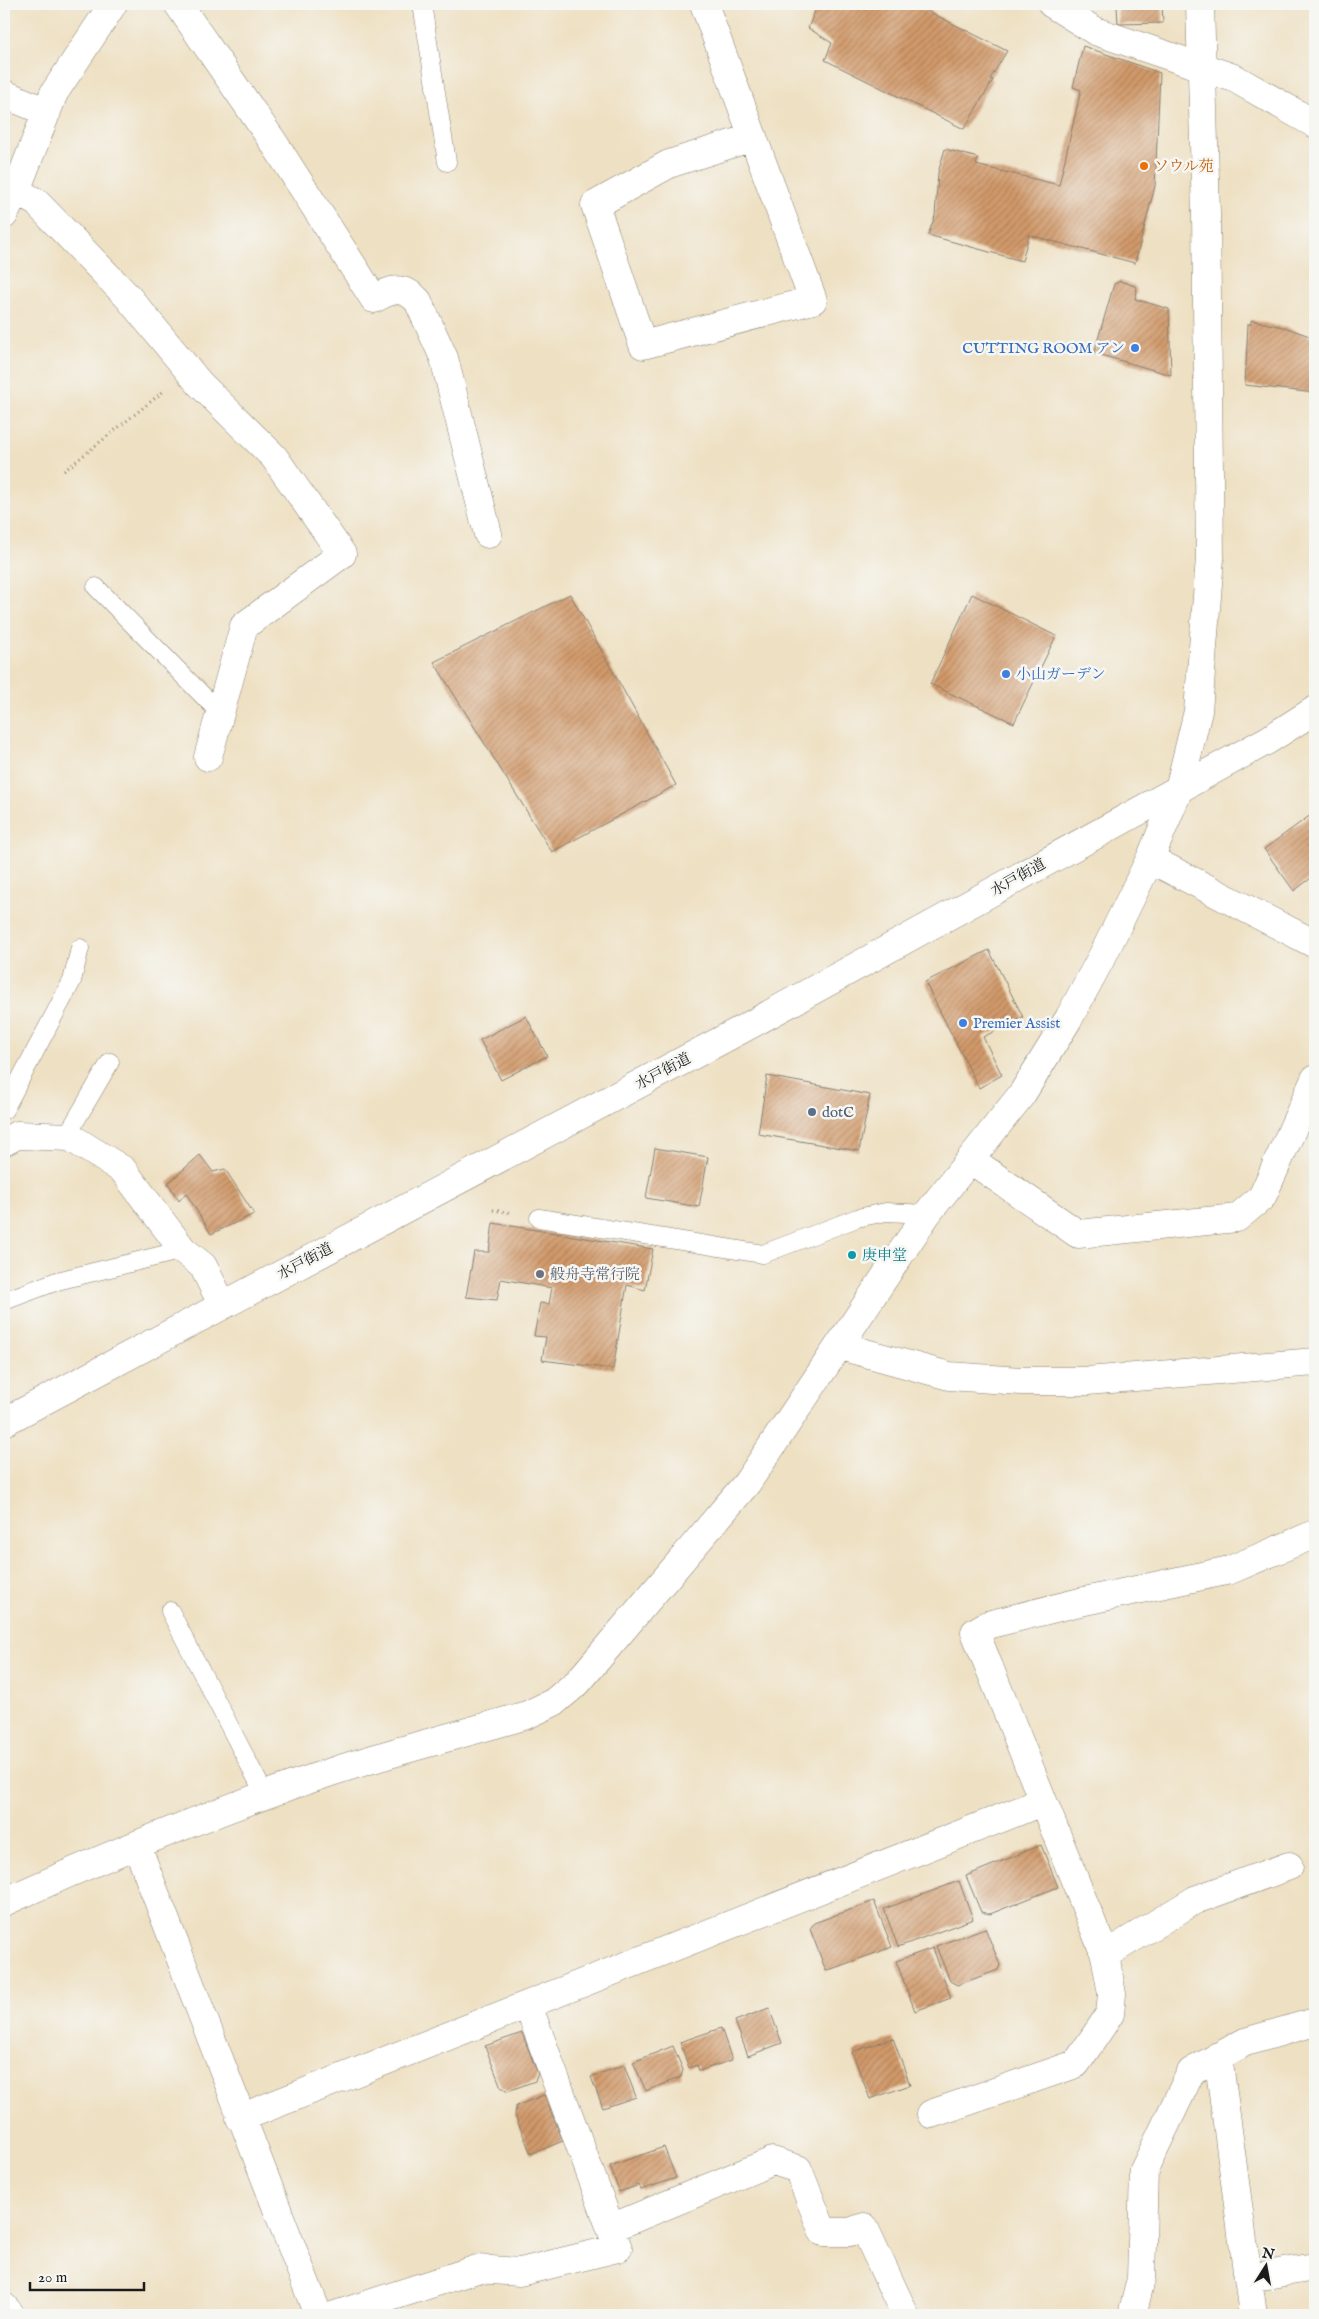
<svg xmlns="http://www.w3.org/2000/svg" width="1319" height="2319" viewBox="0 0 1319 2319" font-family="'IM FELL English','Noto Serif JP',serif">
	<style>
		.building { fill: url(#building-hatch) }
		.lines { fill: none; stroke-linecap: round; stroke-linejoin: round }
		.lane-casing { stroke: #857e6f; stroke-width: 19 }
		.street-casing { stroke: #857e6f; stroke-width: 29 }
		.secondary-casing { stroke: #857e6f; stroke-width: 29 }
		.highway-casing { stroke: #857e6f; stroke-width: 29 }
		.path { stroke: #857e6f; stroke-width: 3; stroke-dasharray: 1 4; stroke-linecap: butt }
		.lane { stroke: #fff; stroke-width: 18 }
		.street { stroke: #fff; stroke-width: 28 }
		.secondary { stroke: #fff; stroke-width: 28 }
		.highway { stroke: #fff; stroke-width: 28 }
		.food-dot { fill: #e8710a; stroke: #f6f6f2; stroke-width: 2 }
		.shop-dot { fill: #3f7fe0; stroke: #f6f6f2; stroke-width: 2 }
		.service-dot { fill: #5c6f8a; stroke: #f6f6f2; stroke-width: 2 }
		.culture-dot { fill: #0f9aa8; stroke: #f6f6f2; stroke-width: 2 }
		.worship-dot { fill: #6b7280; stroke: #f6f6f2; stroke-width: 2 }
		.labels { text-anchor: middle; stroke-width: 5; stroke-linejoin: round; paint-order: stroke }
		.food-label { font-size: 15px; fill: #c56008; stroke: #f6f6f2; text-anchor: start }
		.shop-label { font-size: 15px; fill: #366cbe; stroke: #f6f6f2; text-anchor: start }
		.street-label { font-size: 15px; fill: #1c1c1c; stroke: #f6f6f2 }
		.service-label { font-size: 15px; fill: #4e5e75; stroke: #f6f6f2; text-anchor: start }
		.culture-label { font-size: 15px; fill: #0d838f; stroke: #f6f6f2; text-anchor: start }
		.worship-label { font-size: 15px; fill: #5b616d; stroke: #f6f6f2; text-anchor: start }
	</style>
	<defs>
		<pattern id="building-hatch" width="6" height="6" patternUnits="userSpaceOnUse" patternTransform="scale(1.25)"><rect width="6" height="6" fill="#d29a6b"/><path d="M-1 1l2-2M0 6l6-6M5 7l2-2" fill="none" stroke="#aa7d57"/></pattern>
	</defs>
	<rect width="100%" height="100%" fill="#f6f6f2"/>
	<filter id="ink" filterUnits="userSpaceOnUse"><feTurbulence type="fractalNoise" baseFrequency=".02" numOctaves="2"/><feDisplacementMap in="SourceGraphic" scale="10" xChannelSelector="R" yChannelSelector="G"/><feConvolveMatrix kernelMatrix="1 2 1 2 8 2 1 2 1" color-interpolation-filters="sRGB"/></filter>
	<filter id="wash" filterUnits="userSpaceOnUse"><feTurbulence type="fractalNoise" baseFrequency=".0096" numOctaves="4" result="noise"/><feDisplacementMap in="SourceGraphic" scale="20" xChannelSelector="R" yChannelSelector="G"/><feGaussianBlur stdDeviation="1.12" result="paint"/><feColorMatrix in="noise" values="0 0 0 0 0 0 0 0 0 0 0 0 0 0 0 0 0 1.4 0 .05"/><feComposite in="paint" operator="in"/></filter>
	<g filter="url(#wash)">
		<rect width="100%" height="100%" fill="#eee0c2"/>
		<g id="blocks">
			<!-- building -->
			<path class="building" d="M818,4H914L1007,51L990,79L993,80L964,129L825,60L832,43L808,28Z
				M1093,4H1162L1163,23L1118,24L1117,6L1093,7Z
				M1083,46L1160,73L1155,186L1135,263L1029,235L1022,261L928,235L935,216L938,173L945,149L978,158L976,165L1059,185L1081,90L1073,87Z
				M1120,281L1135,286L1137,291L1135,299L1169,309L1171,375L1094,353L1114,284Z
				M1251,320L1287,328L1315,338V393L1245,385L1248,324H1251Z
				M570,594L676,785L552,852L434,662Z
				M972,594L1056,636L1014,723L930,684Z
				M1315,812V875L1294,891L1264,849Z
				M989,950L1023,1017L983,1037L1002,1075L979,1088L925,982Z
				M526,1016L547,1056L501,1080L480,1040Z
				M767,1076L870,1095L859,1151L758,1134Z
				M655,1148L708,1157L699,1207L646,1198Z
				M200,1155L213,1172L225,1169L254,1214L211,1234L186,1193L179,1201L168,1183Z
				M493,1223L653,1249L645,1290L627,1285L613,1369L542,1360L546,1337L534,1336L540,1303L549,1304L552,1288L501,1279L497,1300L466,1297L474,1252H489Z
				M1041,1845L1058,1887L990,1914L981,1912L966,1876Z
				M959,1881L973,1919L898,1947L884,1909Z
				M874,1901L892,1947L826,1971L810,1929L814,1923Z
				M985,1928L1000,1965L998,1970L957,1985L950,1981L936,1946Z
				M933,1948L951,1998L915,2011L896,1961Z
				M769,2008L782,2043L748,2056L735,2021Z
				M721,2028L732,2060L699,2071L697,2065L689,2068L680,2042Z
				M522,2033L538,2074L535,2081L508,2091L501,2087L485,2046Z
				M893,2038L910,2085L870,2099L852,2052Z
				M673,2046L683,2070L681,2077L646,2091L633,2062Z
				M624,2065L636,2097L603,2108L591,2077Z
				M544,2095L563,2141L531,2154L515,2115L516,2106Z
				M664,2147L676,2178L641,2190L639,2185L619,2192L610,2166Z"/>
		</g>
	</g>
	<g filter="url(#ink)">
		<use href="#blocks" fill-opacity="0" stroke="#857e6f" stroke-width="1"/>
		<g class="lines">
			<defs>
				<path id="lane" d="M422,4L447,162
					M96,587L220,713
					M4,1110L72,981L80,948
					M66,1137L110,1062
					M539,1218L763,1254L857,1218L886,1212L927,1214
					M4,1301L57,1281L183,1250
					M170,1611L265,1795"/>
				<path id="street" d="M178,4L274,143L374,299C391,289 403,285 418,301L444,358L488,534
					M704,4L813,300L643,345L595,205L669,164L753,137
					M1052,4L1095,31L1234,78L1315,124
					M4,94L47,112
					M16,191L36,202L128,297L199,383L274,457L342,554L244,626L208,757
					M4,215L16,191L54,93L113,4
					M1150,859L1315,944
					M4,1142L17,1135L70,1137L123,1170L183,1250L203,1266L222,1304
					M971,1160L1078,1234L1237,1218L1262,1197L1315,1079
					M840,1346L949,1376L1021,1381H1087L1315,1362
					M137,1846L318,2315
					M4,1902C110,1854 220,1809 331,1772C395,1751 462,1734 527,1715L554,1702L578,1682L747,1483L927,1214L1022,1094L1069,1018L1105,951L1150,859L1179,789
					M1105,1955L1195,1900L1289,1866
					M1218,2056L1253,2315
					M931,2114L1076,2064L1110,2014L1112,1994L1105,1955L975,1632L987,1625L1080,1602L1230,1570L1315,1534
					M240,2118L1042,1802
					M611,2228L773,2161L798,2169L823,2232H850L864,2227L905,2315
					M1248,2278L1315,2267
					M4,2307L11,2315
					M335,2315L477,2269L520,2272L618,2248L528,2005
					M1132,2315L1141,2279L1144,2170L1191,2072L1245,2042L1315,2022"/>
				<path id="secondary" d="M1179,789L1198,711L1210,558L1206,214L1200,4"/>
				<path id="highway" d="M4,1422L748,1026L1268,740L1315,710"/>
			</defs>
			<!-- lane casing -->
			<use href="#lane" class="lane-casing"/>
			<!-- street casing -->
			<use href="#street" class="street-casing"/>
			<!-- secondary casing -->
			<use href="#secondary" class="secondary-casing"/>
			<!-- highway casing -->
			<use href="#highway" class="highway-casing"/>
			<!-- path -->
			<path class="path" d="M64,471L164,391
				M493,1210L512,1213"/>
			<!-- lane -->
			<use href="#lane" class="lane"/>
			<!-- street -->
			<use href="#street" class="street"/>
			<!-- secondary -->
			<use href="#secondary" class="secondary"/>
			<!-- highway -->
			<use href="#highway" class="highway"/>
		</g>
	</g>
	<!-- markers -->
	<circle class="food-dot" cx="1144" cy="166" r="5"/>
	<g class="shop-dot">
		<circle cx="1135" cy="348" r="5"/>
		<circle cx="1006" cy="674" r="5"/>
		<circle cx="963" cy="1023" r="5"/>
	</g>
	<circle class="service-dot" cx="812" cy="1112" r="5"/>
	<circle class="culture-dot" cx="852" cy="1255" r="5"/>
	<circle class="worship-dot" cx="540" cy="1274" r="5"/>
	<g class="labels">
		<!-- food labels -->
		<g class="food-label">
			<text x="1154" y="171">ソウル苑</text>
		</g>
		<!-- shop labels -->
		<g class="shop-label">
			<text x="1125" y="353" text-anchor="end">CUTTING ROOM アン</text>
			<text x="1016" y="679">小山ガーデン</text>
			<text x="973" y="1028">Premier Assist</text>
		</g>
		<!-- street labels -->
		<g class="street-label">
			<text transform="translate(1018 877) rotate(-29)" y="5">水戸街道</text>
			<text transform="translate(663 1071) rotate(-28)" y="5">水戸街道</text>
			<text transform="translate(305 1261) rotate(-28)" y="5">水戸街道</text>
		</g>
		<!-- service labels -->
		<g class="service-label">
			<text x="822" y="1117">dotC</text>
		</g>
		<!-- culture labels -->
		<g class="culture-label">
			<text x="862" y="1260">庚申堂</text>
		</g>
		<!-- worship labels -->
		<g class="worship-label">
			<text x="550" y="1279">般舟寺常行院</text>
		</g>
	</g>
	<!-- margin -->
	<rect width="1319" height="2319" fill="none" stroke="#f6f6f2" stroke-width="20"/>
	<!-- north arrow -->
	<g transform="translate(1266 2266) rotate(11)" stroke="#f6f6f2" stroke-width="4" paint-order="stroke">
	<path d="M0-4L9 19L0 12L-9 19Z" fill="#1c1c1c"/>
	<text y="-8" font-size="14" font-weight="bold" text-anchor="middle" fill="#1c1c1c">N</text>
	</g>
	<!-- scale -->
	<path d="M30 2282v8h114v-8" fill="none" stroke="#1c1c1c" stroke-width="2.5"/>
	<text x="38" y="2282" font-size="15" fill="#1c1c1c" stroke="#f6f6f2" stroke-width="4" paint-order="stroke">20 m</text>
</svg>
